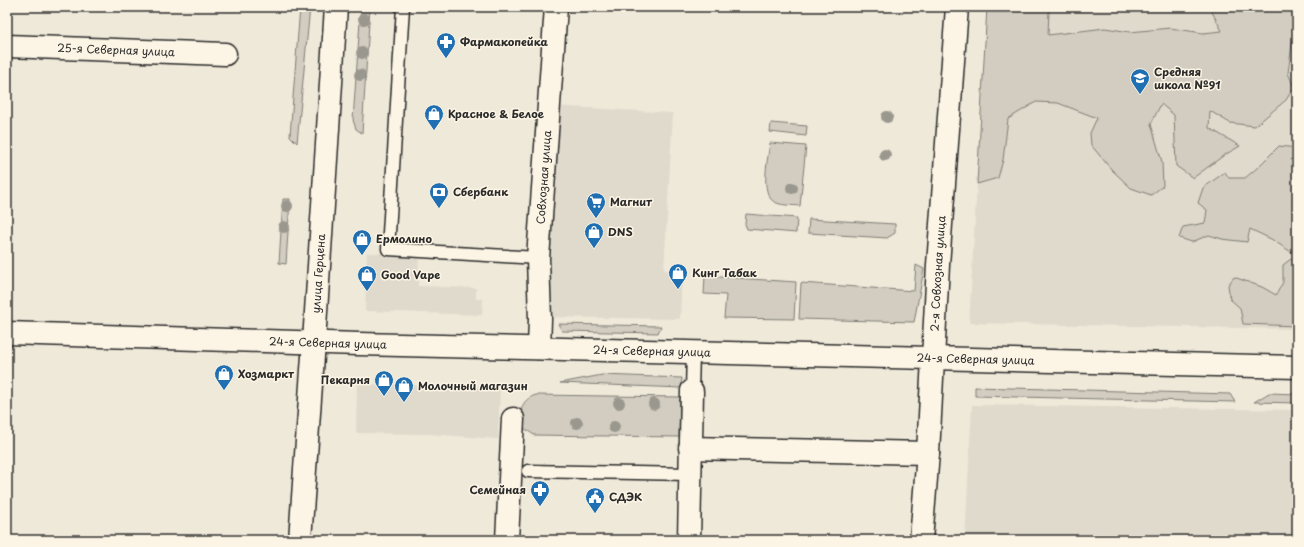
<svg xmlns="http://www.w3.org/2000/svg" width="1304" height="547" viewBox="0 0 1304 547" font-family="'Playpen Sans',sans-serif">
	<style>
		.built { fill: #e0dacc }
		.green { fill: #d2cdc0; stroke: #7e7c76 }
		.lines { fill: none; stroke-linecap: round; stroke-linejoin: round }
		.service-casing { stroke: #2b2b2b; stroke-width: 15 }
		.minor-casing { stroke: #2b2b2b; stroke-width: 25 }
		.secondary-casing { stroke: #2b2b2b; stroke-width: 25 }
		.primary-casing { stroke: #2b2b2b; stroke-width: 25 }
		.service { stroke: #fcf5e5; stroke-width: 12 }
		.minor { stroke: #fcf5e5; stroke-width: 22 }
		.secondary { stroke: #fcf5e5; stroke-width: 22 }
		.primary { stroke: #fcf5e5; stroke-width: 22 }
		.tree { fill: #9a978e }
		.labels { text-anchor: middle; stroke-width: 3; stroke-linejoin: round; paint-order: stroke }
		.poi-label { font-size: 11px; font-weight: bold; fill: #2b2b2b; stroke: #fcf5e5; text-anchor: start }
		.street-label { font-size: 11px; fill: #2b2b2b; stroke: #fcf5e5 }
	</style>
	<rect width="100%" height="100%" fill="#efe9da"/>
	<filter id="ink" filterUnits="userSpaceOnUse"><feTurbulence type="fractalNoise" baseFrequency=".025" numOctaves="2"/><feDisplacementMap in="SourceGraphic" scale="8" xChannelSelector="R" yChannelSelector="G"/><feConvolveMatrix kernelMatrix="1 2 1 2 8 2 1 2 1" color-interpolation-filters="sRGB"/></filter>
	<g filter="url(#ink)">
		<!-- built -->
		<path class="built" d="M987,7H1297V329L969,323Z
			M553,106L673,113L664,270L682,273L680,319L542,317Z
			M367,253L419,254L418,286L476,288V299H483L482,315L365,311Z
			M357,384L500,387L498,439L428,434L356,433Z
			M972,405L1297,410V540H965Z"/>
		<!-- green -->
		<path class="green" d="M300,7H310L297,143L290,136Z
			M361,7H370L362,133L356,129L353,120Z
			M987,7H1046L1049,11L1048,35L1105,28L1130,32L1170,28L1203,33L1222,31L1211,10L1213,7H1296L1297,8L1288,73L1294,87L1286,100L1255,126L1230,123L1210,111L1209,128L1240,146L1223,156L1193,178L1176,166L1174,115L1161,104L1151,124L1162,162L1163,186L1151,195L1131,188L1111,169L1091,145L1090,133L1097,118L1058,103L1036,102L1008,119L1003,160L998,178L977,184Z
			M771,123L807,126L806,136L770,132Z
			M770,143L806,146L800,206C792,205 780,206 773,201C760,192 768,157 770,143Z
			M1279,146L1297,148V326L1243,324L1240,308L1230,299L1228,285L1234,277L1262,287L1276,295L1283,282V265L1296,255L1271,239L1250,229L1247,242L1222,239L1209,235L1192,242L1179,238L1183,227L1205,223L1207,210L1198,203L1203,188L1225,172L1229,178H1245L1257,168Z
			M283,199H290L286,264L279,263Z
			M746,214L797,218L796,233L747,229L745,224Z
			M809,219L895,224V233L887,238L808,233Z
			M916,265L924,269L914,322L799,319L801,283L914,291Z
			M705,276L796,282L794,319L724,318L726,295L704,294Z
			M558,324L661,326L658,333L562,331Z
			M602,375L682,378L681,388L560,383Z
			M975,387L1230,394L1235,402L975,396Z
			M1269,393L1297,394V403L1254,402Z
			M536,395L680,397L679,437L534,435L521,426C520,412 520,400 536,395Z"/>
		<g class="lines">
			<defs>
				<path id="service" d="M403,7L388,249L538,258
					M692,391L693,352
					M528,471L690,474"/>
				<g id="minor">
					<path id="s1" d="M7,46L225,54"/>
					<path id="s2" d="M539,348L540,319L538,258L556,7"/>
					<path d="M690,448L928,453"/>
					<path d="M507,540L513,419"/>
					<path d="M689,540L692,391"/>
					<path id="s3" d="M921,540L928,453L938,265L957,7"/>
				</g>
				<g id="secondary">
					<path id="s4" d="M7,333L359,344L1297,367"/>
				</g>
				<g id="primary">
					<path id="s5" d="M300,540L314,342L336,7"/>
				</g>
			</defs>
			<!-- service casing -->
			<use href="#service" class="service-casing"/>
			<!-- minor casing -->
			<use href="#minor" class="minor-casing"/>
			<!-- secondary casing -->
			<use href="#secondary" class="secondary-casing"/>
			<!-- primary casing -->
			<use href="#primary" class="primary-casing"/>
			<!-- service -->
			<use href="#service" class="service"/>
			<!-- minor -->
			<use href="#minor" class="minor"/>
			<!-- secondary -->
			<use href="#secondary" class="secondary"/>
			<!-- primary -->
			<use href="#primary" class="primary"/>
		</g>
		<!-- trees -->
		<g class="tree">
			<circle cx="364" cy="19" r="6"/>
			<circle cx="362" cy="53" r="6"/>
			<circle cx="360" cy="75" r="6"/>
			<circle cx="887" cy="117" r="6"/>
			<circle cx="885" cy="155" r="6"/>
			<circle cx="792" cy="188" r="6"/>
			<circle cx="287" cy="206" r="6"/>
			<circle cx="284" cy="227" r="6"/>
			<circle cx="619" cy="403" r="6"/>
			<circle cx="654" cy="404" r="6"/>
			<circle cx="577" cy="423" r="6"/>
			<circle cx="614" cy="427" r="6"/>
		</g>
	</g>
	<!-- icons -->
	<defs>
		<symbol id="pharmacy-pin" viewBox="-11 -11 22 30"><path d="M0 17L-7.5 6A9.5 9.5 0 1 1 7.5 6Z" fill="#1f6fb2" stroke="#fcf5e5"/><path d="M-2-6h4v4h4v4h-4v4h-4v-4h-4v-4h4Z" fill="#fff"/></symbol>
		<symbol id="school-pin" viewBox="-11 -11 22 30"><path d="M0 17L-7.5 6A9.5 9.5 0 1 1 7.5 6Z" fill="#1f6fb2" stroke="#fcf5e5"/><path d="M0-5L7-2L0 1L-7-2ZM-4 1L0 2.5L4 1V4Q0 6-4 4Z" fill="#fff"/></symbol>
		<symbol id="shop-pin" viewBox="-11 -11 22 30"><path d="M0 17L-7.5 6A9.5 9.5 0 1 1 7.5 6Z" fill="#1f6fb2" stroke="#fcf5e5"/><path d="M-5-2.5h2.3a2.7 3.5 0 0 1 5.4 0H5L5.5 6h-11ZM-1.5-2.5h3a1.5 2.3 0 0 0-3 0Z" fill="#fff"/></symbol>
		<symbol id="bank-pin" viewBox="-11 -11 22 30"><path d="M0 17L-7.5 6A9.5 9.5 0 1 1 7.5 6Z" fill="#1f6fb2" stroke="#fcf5e5"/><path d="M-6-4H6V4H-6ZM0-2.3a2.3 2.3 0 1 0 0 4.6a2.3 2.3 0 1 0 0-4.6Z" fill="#fff"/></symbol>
		<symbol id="supermarket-pin" viewBox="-11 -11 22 30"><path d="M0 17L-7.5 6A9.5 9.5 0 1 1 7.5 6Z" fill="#1f6fb2" stroke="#fcf5e5"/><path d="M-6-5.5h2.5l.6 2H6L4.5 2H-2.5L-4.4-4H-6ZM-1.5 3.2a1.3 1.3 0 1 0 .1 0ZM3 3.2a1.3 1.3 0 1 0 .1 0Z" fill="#fff"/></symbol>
		<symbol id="civic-pin" viewBox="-11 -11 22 30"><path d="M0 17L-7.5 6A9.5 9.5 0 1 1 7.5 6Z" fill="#1f6fb2" stroke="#fcf5e5"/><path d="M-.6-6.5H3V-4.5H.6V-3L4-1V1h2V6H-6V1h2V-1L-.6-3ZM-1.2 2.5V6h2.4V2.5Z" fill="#fff"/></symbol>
	</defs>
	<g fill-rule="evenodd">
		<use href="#pharmacy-pin" x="435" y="31" width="22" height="30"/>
		<use href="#school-pin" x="1129" y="67" width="22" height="30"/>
		<use href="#shop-pin" x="423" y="103" width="22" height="30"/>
		<use href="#bank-pin" x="428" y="181" width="22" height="30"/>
		<use href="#supermarket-pin" x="585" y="191" width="22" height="30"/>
		<use href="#shop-pin" x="583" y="221" width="22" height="30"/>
		<use href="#shop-pin" x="351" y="228" width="22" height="30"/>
		<use href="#shop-pin" x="667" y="262" width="22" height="30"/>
		<use href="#shop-pin" x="356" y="264" width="22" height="30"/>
		<use href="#shop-pin" x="213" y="363" width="22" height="30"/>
		<use href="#shop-pin" x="373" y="369" width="22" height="30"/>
		<use href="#shop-pin" x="393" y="375" width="22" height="30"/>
		<use href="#pharmacy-pin" x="529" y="479" width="22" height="30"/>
		<use href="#civic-pin" x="584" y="486" width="22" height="30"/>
	</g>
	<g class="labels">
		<!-- poi labels -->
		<g class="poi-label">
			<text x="460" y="46">Фармакопейка</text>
			<text x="1154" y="76">Средняя<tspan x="1154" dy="13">школа №91</tspan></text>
			<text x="448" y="118">Красное &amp; Белое</text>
			<text x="453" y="196">Сбербанк</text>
			<text x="610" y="206">Магнит</text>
			<text x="608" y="236">DNS</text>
			<text x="376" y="243">Ермолино</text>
			<text x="692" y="277">Кинг Табак</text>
			<text x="381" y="279">Good Vape</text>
			<text x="238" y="378">Хозмаркт</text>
			<text x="370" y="384" text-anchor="end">Пекарня</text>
			<text x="418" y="390">Молочный магазин</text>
			<text x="526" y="494" text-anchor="end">Семейная</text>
			<text x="609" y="501">СДЭК</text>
		</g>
		<!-- street labels -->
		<g class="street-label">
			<text dy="4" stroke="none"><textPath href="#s1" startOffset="109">25-я Северная улица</textPath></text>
			<text dy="4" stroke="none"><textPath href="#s2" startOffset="171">Совхозная улица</textPath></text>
			<text dy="4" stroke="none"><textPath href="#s3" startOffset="267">2-я Совхозная улица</textPath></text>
			<text dy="4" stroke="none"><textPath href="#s5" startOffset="267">улица Герцена</textPath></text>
			<text dy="4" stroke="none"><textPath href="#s4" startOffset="321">24-я Северная улица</textPath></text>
			<text dy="4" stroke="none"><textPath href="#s4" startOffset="645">24-я Северная улица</textPath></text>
			<text dy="4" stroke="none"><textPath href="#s4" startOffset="969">24-я Северная улица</textPath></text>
		</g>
	</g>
	<!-- margin -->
	<rect width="1304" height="547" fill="none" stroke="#fcf5e5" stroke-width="24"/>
	<rect x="12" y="12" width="1280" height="523" fill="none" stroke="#2b2b2b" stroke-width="1.5" filter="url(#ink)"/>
</svg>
